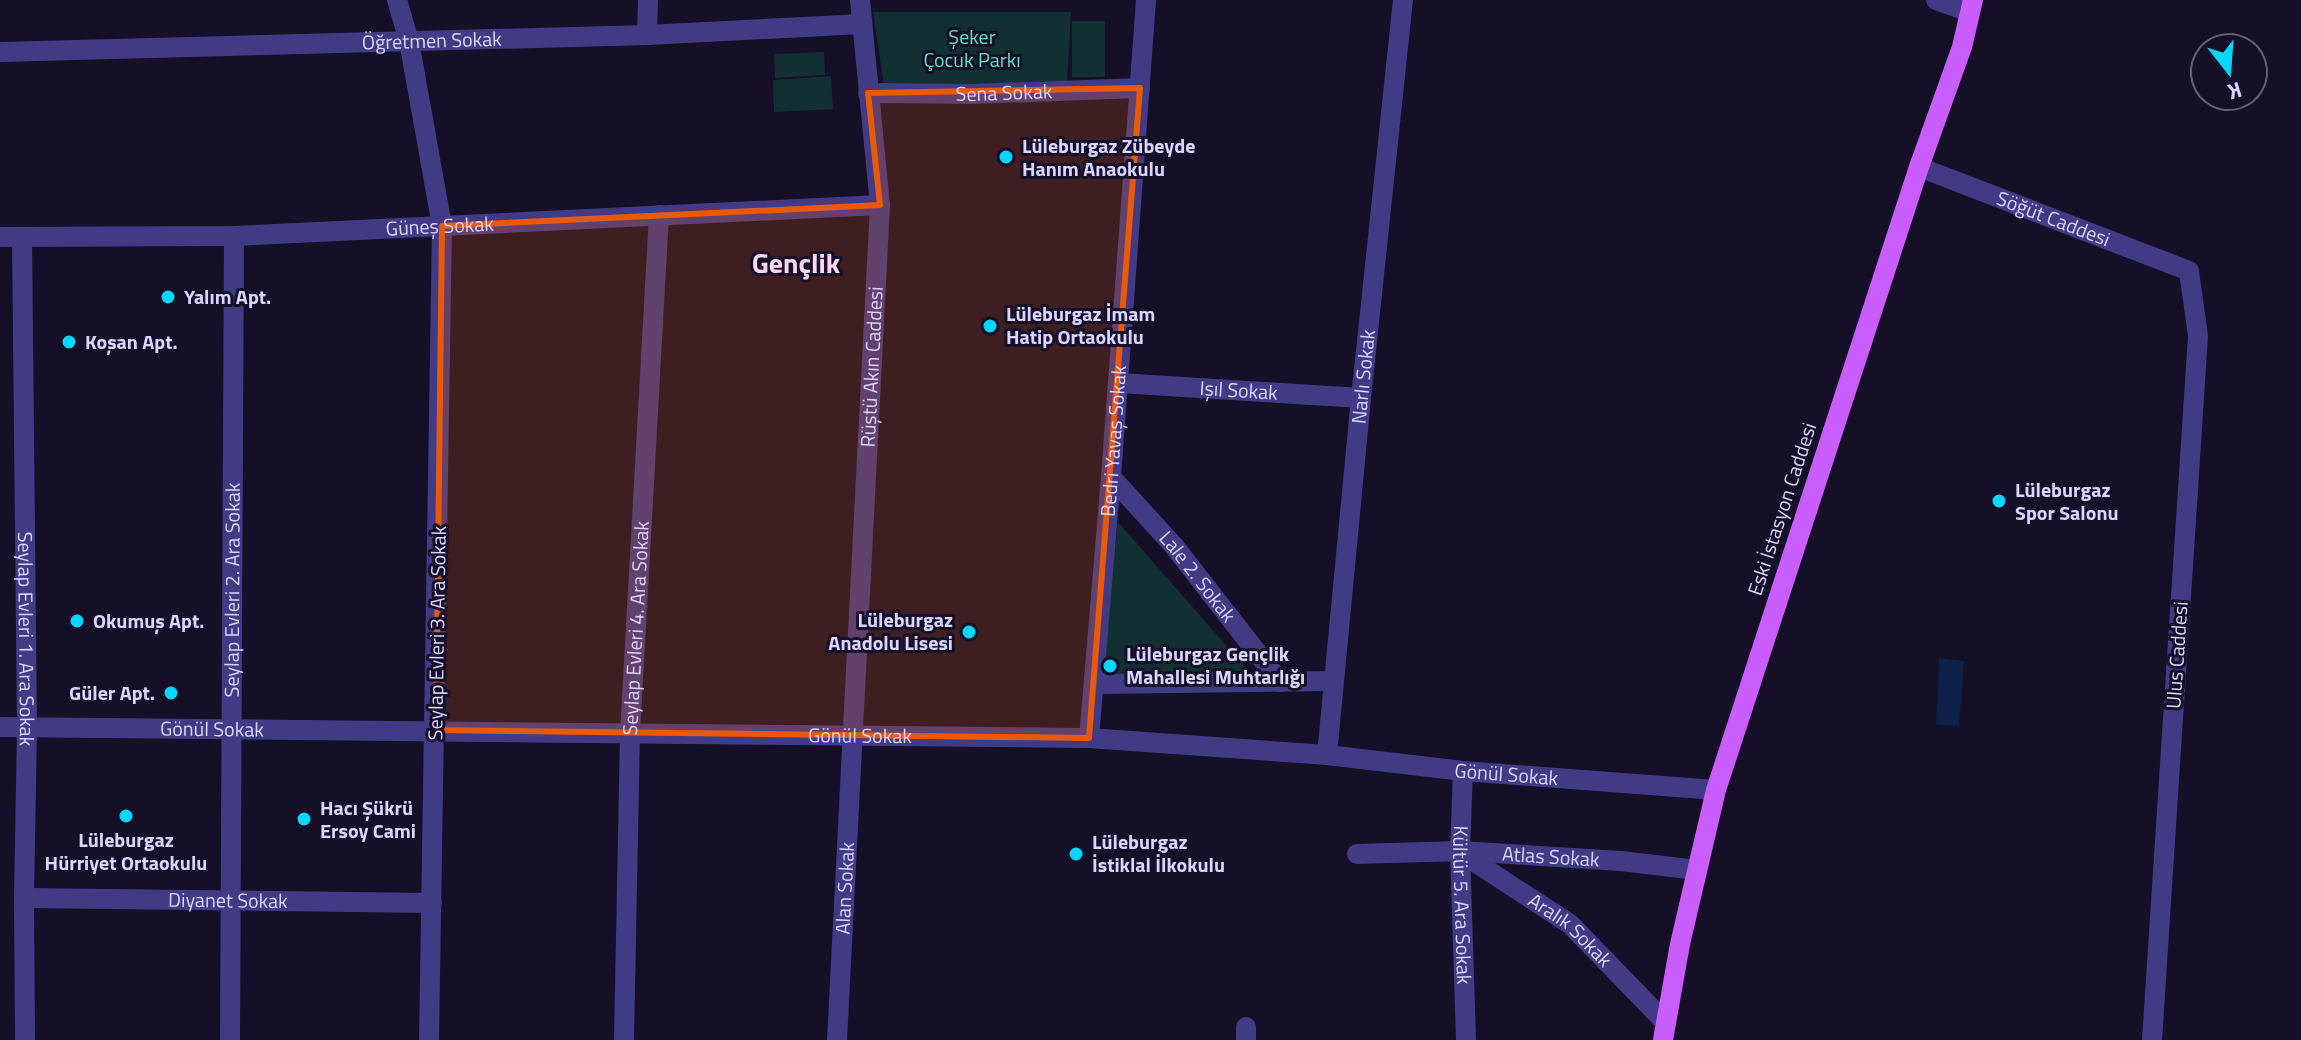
<svg xmlns="http://www.w3.org/2000/svg" width="2301" height="1040" viewBox="0 0 2301 1040" font-family="'Titillium Web',sans-serif">
	<style>
		.green { fill: #123031 }
		.water { fill: #0c2049 }
		.lines { fill: none; stroke-linecap: round; stroke-linejoin: round }
		.minor { stroke: #413b86; stroke-width: 20 }
		.major { stroke: #ca5dfe; stroke-width: 20 }
		.marked { fill: #e8590c; fill-opacity: 0.2; stroke: #e8590c; stroke-width: 6; stroke-linejoin: round }
		.poi-dot { fill: #02d8fe; stroke: #150f27; stroke-width: 3 }
		.labels { text-anchor: middle; stroke-width: 6; stroke-linejoin: round; paint-order: stroke }
		.park-label { font-size: 20px; fill: #60e0c7; stroke: #150f27 }
		.street-label { font-size: 20px; fill: #dcd5ff; stroke: #150f27 }
		.poi-label { font-size: 20px; font-weight: bold; fill: #dcd5ff; stroke: #150f27; text-anchor: start }
		.district-label { font-size: 28px; font-weight: bold; fill: #ffd7ee; stroke: #150f27 }
	</style>
	<rect width="100%" height="100%" fill="#150f27"/>
	<!-- green -->
	<path class="green" d="M873,12H1071L1067,83L884,86Z
		M1072,21H1105V77H1072Z
		M824,52L825,75L775,78L774,54Z
		M831,76L833,109L774,112L773,80Z
		M1118,522L1253,676L1100,680Z"/>
	<!-- water -->
	<path class="water" d="M1939,658L1964,661L1959,726L1936,725Z"/>
	<g class="lines">
		<!-- minor -->
		<g class="minor">
			<path d="M397,0L409,41L442,226L429,1040"/>
			<path d="M1936,0L1970,12"/>
			<path d="M647,35L648,0"/>
			<path id="s1" d="M0,52L647,35L862,24"/>
			<path id="s2" d="M868,93L971,94L1140,88"/>
			<path id="s3" d="M1919,167L2189,271L2198,336L2152,1040"/>
			<path id="s4" d="M0,237L234,236L880,205"/>
			<path id="s5" d="M22,237L27,728L24,898L25,1040"/>
			<path id="s6" d="M1119,383L1361,398"/>
			<path id="s7" d="M1111,477L1174,546L1280,682"/>
			<path d="M1094,684L1333,681"/>
			<path id="s8" d="M0,727L1089,738L1327,755L1463,771L1716,790"/>
			<path id="s9" d="M1089,738L1111,477L1146,0"/>
			<path id="s10" d="M1327,755L1361,398L1403,0"/>
			<path id="s11" d="M1463,771L1460,851L1466,1040"/>
			<path id="s12" d="M1461,853L1570,924L1666,1023"/>
			<path id="s13" d="M1357,854L1460,851L1621,861L1697,870"/>
			<path id="s14" d="M24,898L432,903"/>
			<path d="M1246,1027V1040"/>
			<path id="s15" d="M230,1040L234,236"/>
			<path id="s16" d="M624,1040L630,733L659,215"/>
			<path id="s17" d="M837,1040L880,205L860,0"/>
		</g>
		<!-- major -->
		<path class="major" d="M1663,1040L1680,944L1716,790L1919,167L1962,47L1973,0"/>
	</g>
	<!-- marked area -->
	<path class="marked" d="M1140,88L1089,738L436,730L442,226L880,205L868,93Z"/>
	<!-- markers -->
	<g class="poi-dot">
		<circle cx="1006" cy="157" r="8"/>
		<circle cx="168" cy="297" r="8"/>
		<circle cx="990" cy="326" r="8"/>
		<circle cx="69" cy="342" r="8"/>
		<circle cx="1999" cy="501" r="8"/>
		<circle cx="77" cy="621" r="8"/>
		<circle cx="969" cy="632" r="8"/>
		<circle cx="1110" cy="666" r="8"/>
		<circle cx="171" cy="693" r="8"/>
		<circle cx="126" cy="816" r="8"/>
		<circle cx="304" cy="819" r="8"/>
		<circle cx="1076" cy="854" r="8"/>
	</g>
	<g class="labels">
		<!-- park labels -->
		<g class="park-label">
			<text x="972" y="44">Şeker<tspan x="972" dy="23">Çocuk Parkı</tspan></text>
		</g>
		<!-- street labels -->
		<g class="street-label">
			<text dy="7" stroke="none"><textPath href="#s1" startOffset="432">Öğretmen Sokak</textPath></text>
			<text dy="7" stroke="none"><textPath href="#s2" startOffset="136">Sena Sokak</textPath></text>
			<text dy="7" stroke="none"><textPath href="#s3" startOffset="144">Söğüt Caddesi</textPath></text>
			<text dy="7" stroke="none"><textPath href="#s4" startOffset="440">Güneş Sokak</textPath></text>
			<text dy="7" stroke="none"><textPath href="#s17" startOffset="674">Rüştü Akın Caddesi</textPath></text>
			<text dy="7" stroke="none"><textPath href="#s10" startOffset="380">Narlı Sokak</textPath></text>
			<text dy="7" stroke="none"><textPath href="#s6" startOffset="120">Işıl Sokak</textPath></text>
			<text dy="7" stroke="none"><textPath href="#s9" startOffset="298">Bedri Yavaş Sokak</textPath></text>
			<text transform="translate(1782 509) rotate(-72)" y="7">Eski İstasyon Caddesi</text>
			<text dy="7" stroke="none"><textPath href="#s7" startOffset="132">Lale 2. Sokak</textPath></text>
			<text dy="7" stroke="none"><textPath href="#s15" startOffset="450">Seylap Evleri 2. Ara Sokak</textPath></text>
			<text dy="7" stroke="none"><textPath href="#s16" startOffset="412">Seylap Evleri 4. Ara Sokak</textPath></text>
			<text transform="translate(437 633) rotate(-89)" y="7">Seylap Evleri 3. Ara Sokak</text>
			<text dy="7" stroke="none"><textPath href="#s5" startOffset="402">Seylap Evleri 1. Ara Sokak</textPath></text>
			<text transform="translate(2177 655) rotate(-86)" y="7">Ulus Caddesi</text>
			<text dy="7" stroke="none"><textPath href="#s8" startOffset="212">Gönül Sokak</textPath></text>
			<text dy="7" stroke="none"><textPath href="#s8" startOffset="860">Gönül Sokak</textPath></text>
			<text dy="7" stroke="none"><textPath href="#s8" startOffset="1508">Gönül Sokak</textPath></text>
			<text dy="7" stroke="none"><textPath href="#s13" startOffset="194">Atlas Sokak</textPath></text>
			<text dy="7" stroke="none"><textPath href="#s17" startOffset="152">Alan Sokak</textPath></text>
			<text dy="7" stroke="none"><textPath href="#s14" startOffset="204">Diyanet Sokak</textPath></text>
			<text dy="7" stroke="none"><textPath href="#s11" startOffset="134">Kültür 5. Ara Sokak</textPath></text>
			<text dy="7" stroke="none"><textPath href="#s12" startOffset="134">Aralık Sokak</textPath></text>
		</g>
		<!-- poi labels -->
		<g class="poi-label">
			<text x="1022" y="153">Lüleburgaz Zübeyde<tspan x="1022" dy="23">Hanım Anaokulu</tspan></text>
			<text x="184" y="304">Yalım Apt.</text>
			<text x="1006" y="321">Lüleburgaz İmam<tspan x="1006" dy="23">Hatip Ortaokulu</tspan></text>
			<text x="85" y="349">Koşan Apt.</text>
			<text x="2015" y="497">Lüleburgaz<tspan x="2015" dy="23">Spor Salonu</tspan></text>
			<text x="953" y="627" text-anchor="end">Lüleburgaz<tspan x="953" dy="23">Anadolu Lisesi</tspan></text>
			<text x="93" y="628">Okumuş Apt.</text>
			<text x="1126" y="661">Lüleburgaz Gençlik<tspan x="1126" dy="23">Mahallesi Muhtarlığı</tspan></text>
			<text x="155" y="700" text-anchor="end">Güler Apt.</text>
			<text x="320" y="815">Hacı Şükrü<tspan x="320" dy="23">Ersoy Cami</tspan></text>
			<text x="126" y="847" text-anchor="middle">Lüleburgaz<tspan x="126" dy="23">Hürriyet Ortaokulu</tspan></text>
			<text x="1092" y="849">Lüleburgaz<tspan x="1092" dy="23">İstiklal İlkokulu</tspan></text>
		</g>
		<!-- district labels -->
		<g class="district-label">
			<text x="796" y="273">Gençlik</text>
		</g>
	</g>
	<!-- north arrow -->
	<g transform="translate(2229 72) rotate(163)"><circle r="38" fill="#150f27" stroke="#655e7d" stroke-width="2"/>
	<path d="M0-6L14 30L0 20L-14 30Z" fill="#02d8fe"/>
	<text y="-12" font-size="22" font-weight="bold" text-anchor="middle" fill="#dcd5ff">K</text>
	</g>
</svg>
